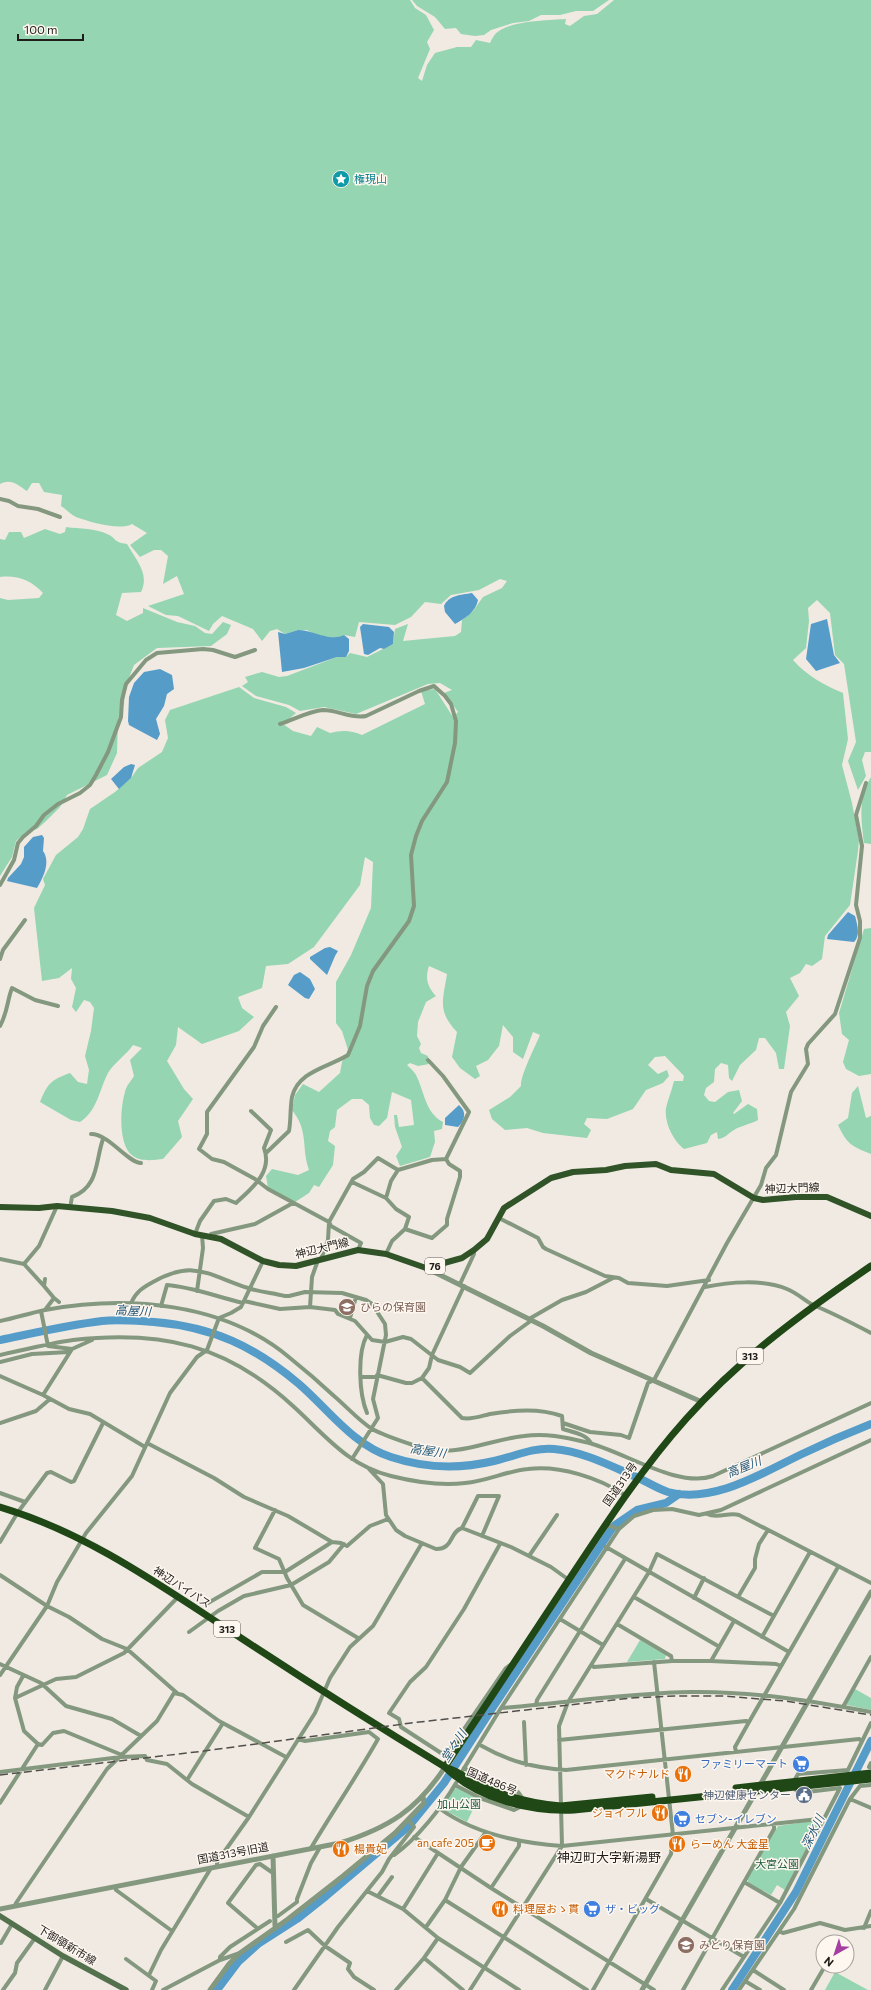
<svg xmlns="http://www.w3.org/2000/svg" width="871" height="1990" viewBox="0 0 871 1990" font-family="Commissioner,'Noto Sans JP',sans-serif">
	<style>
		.green { fill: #95d5b1 }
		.water { fill: #559cc8 }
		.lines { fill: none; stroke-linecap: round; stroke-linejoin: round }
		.river { stroke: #559cc8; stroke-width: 8 }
		.minor { stroke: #84987f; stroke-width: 4 }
		.tertiary { stroke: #84987f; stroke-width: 5 }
		.secondary { stroke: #53714c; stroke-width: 5.5 }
		.primary { stroke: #305428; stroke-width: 6 }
		.trunk { stroke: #204816; stroke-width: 7 }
		.rail { stroke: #524f4b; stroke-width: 1.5; stroke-dasharray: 8 4; stroke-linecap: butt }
		.labels { text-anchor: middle; stroke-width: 3; stroke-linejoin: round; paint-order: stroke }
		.shield { fill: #fef7f0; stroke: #635f5b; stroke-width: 1 }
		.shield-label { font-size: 10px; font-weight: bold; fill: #201e1b }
		.culture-label { font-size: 11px; fill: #0d838f; stroke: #fef7f0; text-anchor: start }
		.street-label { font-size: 11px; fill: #201e1b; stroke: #fef7f0 }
		.education-label { font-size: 11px; fill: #785e54; stroke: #fef7f0; text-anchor: start }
		.shop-label { font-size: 11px; fill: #366cbe; stroke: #fef7f0; text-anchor: start }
		.food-label { font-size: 11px; fill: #c56008; stroke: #fef7f0; text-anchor: end }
		.service-label { font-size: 11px; fill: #4e5e75; stroke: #fef7f0; text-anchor: end }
		.park-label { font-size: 11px; fill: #215b3f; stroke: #fef7f0 }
		.water-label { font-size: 12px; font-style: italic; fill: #245979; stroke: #fef7f0 }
		.quarter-label { font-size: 13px; fill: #201e1b; stroke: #fef7f0 }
	</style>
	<rect width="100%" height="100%" fill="#f0eae3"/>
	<!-- green -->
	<path class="green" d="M0,0H410L415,8L426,15L434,30L427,42L430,49L418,78L422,81L427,65L435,53L457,47H471L476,40L490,43C492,39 494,34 499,31C513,21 549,20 566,19L565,24L570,26L584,16L597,14L614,0H871V752H865L862,760L866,776L858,790L848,761L856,742L844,664L835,655L830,613L817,600L808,608L809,621L806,648L793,660C807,676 824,685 843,693L848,739L842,765L852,803L859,840L858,851L850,905L825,936L822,959L812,966L806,964L800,973L790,978L799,996L786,1012L790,1026L784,1069H779L776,1053L765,1038H759L756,1050L740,1065L732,1081L729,1078L728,1065L721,1063L715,1069L714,1082L706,1088L704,1095L709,1101L715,1102L728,1092L739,1090L742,1101L733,1113L734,1114L748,1104L757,1109L758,1120C751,1124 740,1126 734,1130C727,1134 726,1138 718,1139L717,1132L711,1135L707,1143L684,1149C673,1141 664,1122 666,1108C668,1099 672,1090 674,1081H683L684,1076L665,1056L655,1057L648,1065L658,1074L667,1070L669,1076L663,1083L646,1090L633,1109L607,1119L587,1118L584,1124L591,1130L587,1138L543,1133L527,1128L505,1130L492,1119L489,1110L510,1097L521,1086C520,1076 535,1047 540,1035L533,1032L523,1059L513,1052V1037L503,1025L499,1046L488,1060L476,1066L480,1076L475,1079L460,1068L452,1057L457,1032C437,1011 443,1000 447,974L429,966C425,978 427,986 436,996L426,1002L418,1022L417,1036L421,1044L419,1048L421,1053L428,1056L429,1064L418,1066L410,1063L407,1065C410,1068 414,1071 416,1075C424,1090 425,1113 443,1122L442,1129L434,1131L435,1142L430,1157L400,1166L396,1156L402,1147L395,1127L394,1115H397L399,1127L414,1125L411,1100L392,1092L387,1118L379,1126L374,1125L370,1118L369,1105L362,1099H352L337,1110L335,1127L330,1131L328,1141L335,1146L333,1165L319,1187L314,1185L309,1193L295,1202L268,1188L266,1176L272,1169L298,1175L309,1170C301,1147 309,1131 292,1110L295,1095L303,1084L319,1092L340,1073L342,1062L348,1050L342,1031L336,1023V982L351,955L371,908L373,862L365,857L360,885L314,947L288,964L266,966L262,988L238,997L242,1008L254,1017L239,1031L202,1044L178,1027L176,1045L167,1061L184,1089L193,1099L178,1121L182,1137L163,1159C154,1160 141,1162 133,1156C118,1146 120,1108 125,1092C126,1086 131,1081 134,1076L130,1060L142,1048L133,1045C126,1055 114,1063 108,1073C99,1090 98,1110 80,1122L71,1120L40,1102C48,1083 51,1080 70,1073L78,1082L87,1084L89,1070L85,1056L91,1031L94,1008L90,1002L84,1000L76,1012L72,1007L76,988L71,979L72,968L59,978L42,981L34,908L45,885L43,879L56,855L78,837L83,829L90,809L115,792L131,778L138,768L162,752L168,738L165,720L170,710L239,687L254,698L286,707L296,713L283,724L293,731L311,736L317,727L330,733C341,730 351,730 362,735L425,704L421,691L435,689L453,717L458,712L444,693L452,690L440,683L428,684L356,714L324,707L300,711L289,705L256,696L242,686L248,682L245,677L262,672L279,677L287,676L337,657H346L350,653L367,657L393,644L395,629L408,624L403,641L455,636L461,632L462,620L473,611L483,597L502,588L507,581L500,579L479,590L451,595L441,604L425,602L411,617L395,625L359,622L355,637L344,635L338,638L315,635L307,630H298L285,634L277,629L270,631L262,641L253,629L222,616L213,624L209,631L178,616L166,615L148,606L184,594L177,576L163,584L168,556L161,550H154L140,557L130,545L147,533L132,524C120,531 90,522 76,517C71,515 66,509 61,506L62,495L44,492L39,483H32L27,491C18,485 11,478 0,484Z
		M412,0H609L593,11H576L560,15H541L529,21L513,23L491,30L484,35L475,36L461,34L456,28L445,29L435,17L417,6Z
		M66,527C80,529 95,528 107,534C117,538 112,542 127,544C136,560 150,574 141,592L122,593L116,615L127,621L143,613V608L177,622L195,626L205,633L212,634L223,622L231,625L227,634L211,646L157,648L134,665L125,688L124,704L118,719L117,753L107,775L67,795L60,807L46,821L37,829L26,832L16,841L12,857L0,876V598L8,600L39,598L43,593C31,580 17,575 0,577V539L5,540L9,532H21L24,538L45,529L60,534L65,532Z
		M871,777V844L864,843C861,820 858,798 871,777Z
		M871,928V1074L859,1076L846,1069L843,1062L849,1040L842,1034L839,1013L864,929Z
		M858,1086L866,1118L871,1116V1154C851,1146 847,1144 838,1125L848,1118L852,1093Z
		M640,1640L666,1655L665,1659L627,1662Z
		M855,1689L871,1698V1710L847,1705L846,1703Z
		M457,1788L478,1799L467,1822L443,1809L442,1805L454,1789Z
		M819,1820L820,1822L785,1890L777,1885L771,1895L749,1883L747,1879L778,1826Z
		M835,1972L868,1990H825Z"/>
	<!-- water -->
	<path class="water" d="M472,593L478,600C476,612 464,619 455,624L445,612L444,606C449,595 461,595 472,593Z
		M827,619L834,655L840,663L816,671L806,659L811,624Z
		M363,624L389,627L394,632L393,644L384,649L380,648L368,655L364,654L360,627Z
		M298,630C312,630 330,642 344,635L349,639V651L346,657H337L304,668L282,672L278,632L285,634Z
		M160,669L172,675L174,689L167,694L164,706L156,719L160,734L157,740L129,725L128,721L129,697L134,683L144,672Z
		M131,764L135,765L131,778L119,789L111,779L124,767Z
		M42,835L44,838L43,851C51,862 43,878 37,888L7,881L8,878L21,864L24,857V847L33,837Z
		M848,912L855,916C857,924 861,935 854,942L827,939L828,935Z
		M330,947L338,951L335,956L327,975L310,959V957L325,948Z
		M300,972L310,979L315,989L309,999L305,998L288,985L294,975Z
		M459,1105C467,1112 465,1120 458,1127L445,1125V1118Z"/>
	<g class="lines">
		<!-- river -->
		<path class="river" d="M0,1340C34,1333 68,1325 102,1321C119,1319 137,1321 154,1322C213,1327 254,1346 299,1384C328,1409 353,1445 391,1457C424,1468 460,1469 494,1461C513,1457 533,1447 554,1449C581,1451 609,1465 634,1476C646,1481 656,1488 668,1492C714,1504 762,1473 802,1454C825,1443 848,1433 871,1424
			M217,1990L238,1962L258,1944L297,1919L326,1896L409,1826L444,1783L493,1707L611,1530L615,1525L637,1510L666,1503L679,1494
			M732,1990L796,1892L871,1741"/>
		<!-- minor -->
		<path class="minor" d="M0,499L9,501L18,506L38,509L60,517
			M0,885L14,860L18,843L23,837L36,826L44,815L58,804L80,793L90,785L96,775L108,752L121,717L122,700L126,684L146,660L157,653L203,649L213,650L235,657L255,650
			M0,959L3,950L25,920
			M276,1007L263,1026L254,1047L207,1112V1134L199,1149L212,1159L224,1162L255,1179L268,1189L329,1222L353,1179L364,1172L378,1158L398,1170
			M0,1026C8,1011 7,1001 12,988L35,1000L58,1006
			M91,1134C109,1134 127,1162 141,1163
			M266,1153L289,1131C291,1120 290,1108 292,1097C298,1071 329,1067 348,1055L360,1026L367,986L373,971L409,921L414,906L411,855L416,836L422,821L447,782L455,743L456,721L451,704L445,696L434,686L419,691L366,716C351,719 338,710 323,710C309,711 293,720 280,724
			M352,1182L386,1198L396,1209L409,1217L405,1229L392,1241L386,1254
			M386,1198L391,1181L398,1170L432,1160L446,1159
			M70,1208L72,1197C99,1187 95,1162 103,1139
			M499,1218L538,1238L543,1247L546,1249L605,1276L619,1278L628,1283L667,1286L709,1280
			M405,1229L432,1238L447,1225V1219L460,1177V1171L449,1164L446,1159L469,1112L443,1076L428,1060
			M195,1234L200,1221L214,1201L226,1199L236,1203C252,1188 273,1172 264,1148L271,1130L251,1111
			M211,1237V1234L255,1224L293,1203
			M0,1259L24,1264L39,1246L57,1206
			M321,1259L328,1240L329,1222L331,1226L361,1243L358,1250
			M24,1264L44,1286
			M45,1279L44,1286L54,1298L59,1302
			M460,1284L474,1254V1250
			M705,1287C729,1282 763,1279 787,1289C797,1293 804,1300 813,1305C833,1313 852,1323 871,1333
			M197,1291L203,1248L202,1235
			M244,1301L280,1309L310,1307L335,1310L338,1314L355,1321L372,1340L385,1342L403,1337L411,1339L438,1360L460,1367L470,1373L510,1336L532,1320
			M131,1303C136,1292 142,1288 153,1282C194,1259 208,1275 248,1288C260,1292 273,1293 285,1296H289L305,1292L342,1293L366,1300L372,1304L385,1324L386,1335L373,1399L378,1418L352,1459
			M161,1306L167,1285C193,1287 217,1297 243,1303
			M310,1307L312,1277L318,1260
			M45,1310L54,1298
			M41,1311L48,1346L72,1349
			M350,1318L356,1297
			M529,1319L562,1300L586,1292L613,1278
			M0,1321C15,1318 30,1313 45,1310C127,1295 224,1302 290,1358C305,1370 320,1383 334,1396C346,1406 358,1420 372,1429C385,1436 404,1442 419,1447C460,1458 486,1440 524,1436C545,1433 565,1437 585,1442C622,1450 677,1489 713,1476L871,1403
			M367,1335C357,1353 359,1394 367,1413
			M0,1355C23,1350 51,1343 73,1340C162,1330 227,1345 293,1406C325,1435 347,1465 391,1476C415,1482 441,1486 465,1483C487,1481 507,1471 528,1469C560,1465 599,1478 625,1495
			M0,1362L32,1354L69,1352
			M377,1375L406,1383H412L422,1378L429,1368L432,1355L464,1286
			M0,1376L43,1395L69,1409L90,1414L145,1447
			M361,1377H377
			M422,1378L462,1418C472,1420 481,1416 490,1414C515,1410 539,1408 562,1416L563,1429C572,1432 586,1434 591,1443
			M43,1395L72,1349L92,1340
			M0,1423L36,1411L50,1399
			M563,1423L590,1432L621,1435L629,1438L648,1383L654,1380L727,1243L761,1185L766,1168L776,1155L791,1092L808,1064L806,1049L808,1044L835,1014L860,938V921L856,905L862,846L856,815L866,783
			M147,1443L214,1478L244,1497L288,1516L332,1542L341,1543L347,1546L370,1526L388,1519
			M369,1469L383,1484L386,1515L396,1530L405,1536L436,1549C454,1549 449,1532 462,1528L511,1547L551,1567L569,1580
			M0,1493L25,1502
			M275,1510L255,1548L279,1559L287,1578L303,1605L358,1638
			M707,1514C718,1519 728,1512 739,1515L871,1583
			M606,1525L619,1529L634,1516L653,1510L672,1509L699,1515L721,1510L871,1440
			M462,1528L478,1496H499L482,1536
			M0,1542L18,1512L47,1473L51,1472L71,1482L74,1481L103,1423
			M500,1544L464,1609L426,1667L410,1682L389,1713L399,1719L401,1727L441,1753L449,1751L506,1668L510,1665
			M606,1547L789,1652
			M529,1556L557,1515
			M0,1575L47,1606L69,1617L102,1639L127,1649L177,1693
			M634,1597L718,1646
			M738,1597L755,1568V1559L759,1544L768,1530
			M694,1598L704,1578
			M208,1603L262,1572H285L332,1542
			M560,1619L603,1645
			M617,1624L671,1656L672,1661
			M189,1632L218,1611L244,1596L291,1585L329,1562L344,1544
			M762,1637L810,1552
			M711,1661L734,1621
			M0,1664L41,1683L66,1706L112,1719L141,1736
			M591,1665L594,1667L672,1661H711L776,1664L781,1666
			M0,1675L47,1606L57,1582L86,1533L132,1476L170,1393L197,1357L207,1350L219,1318L231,1313L241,1307L263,1261
			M15,1698L56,1679L76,1677L124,1653L178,1597
			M536,1705L537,1700L625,1559
			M843,1707L871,1657
			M501,1708C564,1703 627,1693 691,1692C752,1691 812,1701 871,1712
			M524,1722L526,1765
			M298,1739L305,1741L369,1732L378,1739C357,1776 333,1811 311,1848
			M559,1740L746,1721L749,1722
			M38,1744L42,1745L53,1733L64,1731L122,1755
			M480,1745C508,1761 534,1768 566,1770L859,1739L862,1741
			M736,1752L735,1747L749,1722L838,1567
			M871,1763L869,1767H871
			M464,1768L483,1779L518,1792L523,1799
			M463,1770L501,1708L619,1529
			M0,1772L121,1757L145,1756L147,1760L167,1764L192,1784L249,1817
			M187,1780L223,1723
			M794,1781L798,1774L848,1770L871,1723
			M455,1785L480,1798L514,1810L522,1806
			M793,1787L799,1793L840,1788
			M850,1799L871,1808
			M0,1803L38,1744L24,1731L15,1698L17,1687L23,1676
			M439,1808C474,1834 520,1843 562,1846L819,1819L823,1820
			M414,1837L491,1888L654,1990
			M394,1855C417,1839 442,1807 456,1783
			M217,1866V1862L249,1817L315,1713L330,1678L350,1647L373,1626L422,1543
			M744,1882L780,1903
			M115,1887L116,1890L172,1931
			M491,1888L519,1846V1841
			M367,1891L403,1909L438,1938L519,1990
			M378,1896L392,1877
			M646,1899L744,1957
			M445,1900L587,1990
			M15,1906L16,1903L107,1769L157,1721L174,1693L183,1695L219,1721L286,1757
			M403,1909L438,1853
			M278,1916L297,1902V1899L311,1863L319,1849L318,1847
			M426,1927L445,1900L461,1867L486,1832
			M257,1928L228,1903L256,1865L260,1864L273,1873
			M864,1928L871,1911
			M779,1931L783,1933L820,1923L845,1930L871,1926
			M286,1942L308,1930L325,1946L350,1963L348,1969L354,1977L374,1990
			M1,1943L12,1924
			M424,1958L463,1990
			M126,1959L156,1981L152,1990
			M220,1960V1957L230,1947L270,1921
			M753,1970L784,1990
			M149,1975L161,1950L211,1868
			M745,1981L760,1990
			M3,1990L15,1973L17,1963L35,1938
			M45,1990L63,1956
			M163,1990L220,1960L240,1953
			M294,1990L338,1927L382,1872L389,1859L414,1827L409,1820
			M396,1990L424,1958L438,1938
			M470,1990L562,1846L559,1726L568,1702L649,1572L657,1554L774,1616
			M593,1990L671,1854L673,1835L654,1662
			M683,1990L774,1829V1824
			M722,1990L780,1903L840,1788
			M739,1990L794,1909L850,1799L860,1786L871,1785
			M811,1990L825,1966"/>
		<!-- tertiary -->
		<path class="tertiary" d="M426,1268L543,1326L591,1353L702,1402
			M273,1856L275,1926
			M0,1909L340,1843C388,1828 417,1810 445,1767
			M210,1990L229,1964L240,1953L288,1919L343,1876L395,1833L424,1803L423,1796
			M642,1990L871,1592"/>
		<!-- secondary -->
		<path class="secondary" d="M0,1916L63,1956L126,1990"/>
		<!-- primary -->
		<path class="primary" d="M0,1207L39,1208L57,1206L112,1211L150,1218L195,1234L221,1239L263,1261L279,1265L296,1266L358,1250L386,1254L426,1268L462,1258L474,1250L487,1239L504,1208L551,1178L573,1172L606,1170L625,1166L656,1164L671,1170L714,1174L754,1198L763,1200L796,1197H827L871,1216"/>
		<!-- trunk -->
		<path class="trunk" d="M0,1507C88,1533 164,1588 241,1638C308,1682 376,1725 445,1767C477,1799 530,1812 574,1810L871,1779
			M445,1767C488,1702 531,1637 574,1572C609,1519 644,1466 686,1419C740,1358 805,1311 871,1266
			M447,1768C458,1771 467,1779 477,1784C504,1796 532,1804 561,1806L652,1797
			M736,1788L871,1773"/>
		<!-- rail -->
		<path class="rail" d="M0,1775L204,1751L411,1723L631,1698L675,1696H724L785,1701L871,1715"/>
	</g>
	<!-- icons -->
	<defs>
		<symbol id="sight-disc" viewBox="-11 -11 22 22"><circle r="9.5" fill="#0f9aa8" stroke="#fef7f0"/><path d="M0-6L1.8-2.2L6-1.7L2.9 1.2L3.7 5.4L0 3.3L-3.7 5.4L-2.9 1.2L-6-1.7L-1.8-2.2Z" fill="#fff"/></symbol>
		<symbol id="school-disc" viewBox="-11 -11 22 22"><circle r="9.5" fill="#8d6e63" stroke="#fef7f0"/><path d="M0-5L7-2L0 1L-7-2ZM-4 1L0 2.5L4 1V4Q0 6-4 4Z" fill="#fff"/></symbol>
		<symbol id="supermarket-disc" viewBox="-11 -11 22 22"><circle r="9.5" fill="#3f7fe0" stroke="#fef7f0"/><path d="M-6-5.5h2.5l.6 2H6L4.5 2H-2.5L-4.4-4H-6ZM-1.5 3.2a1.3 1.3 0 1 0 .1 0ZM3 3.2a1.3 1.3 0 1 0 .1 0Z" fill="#fff"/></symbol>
		<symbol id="restaurant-disc" viewBox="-11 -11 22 22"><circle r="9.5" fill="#e8710a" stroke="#fef7f0"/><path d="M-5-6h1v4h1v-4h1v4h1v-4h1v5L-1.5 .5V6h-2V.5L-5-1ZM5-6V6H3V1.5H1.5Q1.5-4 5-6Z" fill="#fff"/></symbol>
		<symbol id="civic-disc" viewBox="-11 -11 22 22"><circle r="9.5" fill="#5c6f8a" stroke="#fef7f0"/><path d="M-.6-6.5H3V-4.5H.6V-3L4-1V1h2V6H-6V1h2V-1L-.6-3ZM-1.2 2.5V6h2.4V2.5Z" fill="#fff"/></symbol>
		<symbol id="cafe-disc" viewBox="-11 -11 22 22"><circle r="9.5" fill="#e8710a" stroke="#fef7f0"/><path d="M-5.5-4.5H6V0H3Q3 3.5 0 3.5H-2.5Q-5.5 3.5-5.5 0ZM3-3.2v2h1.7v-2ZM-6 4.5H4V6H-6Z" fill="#fff"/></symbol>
	</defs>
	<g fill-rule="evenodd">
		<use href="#sight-disc" x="331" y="169" width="20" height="20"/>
		<use href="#school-disc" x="337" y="1297" width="20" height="20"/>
		<use href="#supermarket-disc" x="791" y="1754" width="20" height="20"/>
		<use href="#restaurant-disc" x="673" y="1764" width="20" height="20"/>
		<use href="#civic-disc" x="794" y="1785" width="20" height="20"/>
		<use href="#restaurant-disc" x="650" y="1803" width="20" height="20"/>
		<use href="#supermarket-disc" x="672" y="1809" width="20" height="20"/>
		<use href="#cafe-disc" x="477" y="1833" width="20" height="20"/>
		<use href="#restaurant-disc" x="667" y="1834" width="20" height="20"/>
		<use href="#restaurant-disc" x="331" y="1839" width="20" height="20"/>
		<use href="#restaurant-disc" x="490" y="1899" width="20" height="20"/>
		<use href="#supermarket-disc" x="582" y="1899" width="20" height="20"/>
		<use href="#school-disc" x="676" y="1935" width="20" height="20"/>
	</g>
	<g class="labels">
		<!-- shield labels -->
		<g class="shield">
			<rect x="425" y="1258" width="20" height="16" rx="3"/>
			<rect x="737" y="1348" width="26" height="16" rx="3"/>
			<rect x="214" y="1621" width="26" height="16" rx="3"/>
		</g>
		<g class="shield-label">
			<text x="435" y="1270">76</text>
			<text x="750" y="1360">313</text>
			<text x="227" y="1633">313</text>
		</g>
		<!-- culture labels -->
		<g class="culture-label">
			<text x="354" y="183">権現山</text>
		</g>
		<!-- street labels -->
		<g class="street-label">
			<text transform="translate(792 1188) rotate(-2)" y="4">神辺大門線</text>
			<text transform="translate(322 1248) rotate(-14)" y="4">神辺大門線</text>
			<text transform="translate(620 1484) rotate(-55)" y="4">国道313号</text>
			<text transform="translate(182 1587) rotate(33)" y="4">神辺バイパス</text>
			<text transform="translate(492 1781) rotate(23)" y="4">国道486号</text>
			<text transform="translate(233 1853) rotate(-11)" y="4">国道313号旧道</text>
			<text transform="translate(67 1945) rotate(31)" y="4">下御領新市線</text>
		</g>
		<!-- education labels -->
		<g class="education-label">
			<text x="360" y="1311">ひらの保育園</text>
			<text x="699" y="1949">みどり保育園</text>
		</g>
		<!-- shop labels -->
		<g class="shop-label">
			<text x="788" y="1768" text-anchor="end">ファミリーマート</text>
			<text x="695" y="1823">セブン-イレブン</text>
			<text x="605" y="1913">ザ・ビッグ</text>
		</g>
		<!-- food labels -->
		<g class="food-label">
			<text x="670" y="1778">マクドナルド</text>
			<text x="647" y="1817">ジョイフル</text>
			<text x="474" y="1847">an cafe 205</text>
			<text x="690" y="1848" text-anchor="start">らーめん 大金星</text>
			<text x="354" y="1853" text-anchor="start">楊貴妃</text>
			<text x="513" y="1913" text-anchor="start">料理屋おゝ貫</text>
		</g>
		<!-- service labels -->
		<g class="service-label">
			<text x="791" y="1799">神辺健康センター</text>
		</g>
		<!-- park labels -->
		<g class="park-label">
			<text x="459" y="1808">加山公園</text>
			<text x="777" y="1868">大宮公園</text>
		</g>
		<!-- water labels -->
		<g class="water-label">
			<text transform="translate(133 1311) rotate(3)" y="4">高屋川</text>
			<text transform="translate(428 1451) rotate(9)" y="4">高屋川</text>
			<text transform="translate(744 1467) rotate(-22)" y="4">高屋川</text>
			<text transform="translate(454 1746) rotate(-57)" y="4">堂々川</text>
			<text transform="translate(813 1832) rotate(-64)" y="4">深水川</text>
		</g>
		<!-- quarter labels -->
		<g class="quarter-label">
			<text x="609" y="1862">神辺町大字新湯野</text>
		</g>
	</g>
	<!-- north arrow -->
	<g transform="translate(835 1954) rotate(219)"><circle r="19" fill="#fef7f0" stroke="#a5a09b"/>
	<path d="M0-3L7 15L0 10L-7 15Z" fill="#a43ea1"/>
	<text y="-6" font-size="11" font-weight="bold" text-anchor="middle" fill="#201e1b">N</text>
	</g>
	<!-- scale -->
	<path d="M18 34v6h65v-6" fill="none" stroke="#201e1b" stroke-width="2"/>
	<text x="24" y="34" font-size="12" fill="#201e1b" stroke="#fef7f0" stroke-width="3" paint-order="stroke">100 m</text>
</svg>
